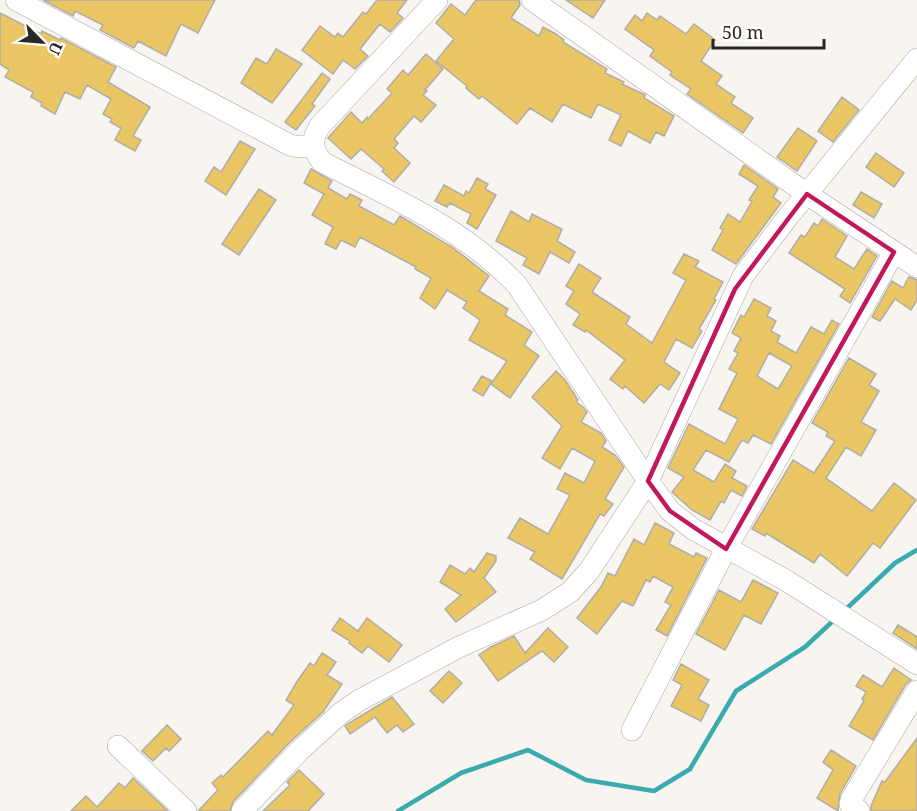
<svg xmlns="http://www.w3.org/2000/svg" width="917" height="811" viewBox="0 0 917 811" font-family="'Noto Serif',serif">
	<style>
		.lines { fill: none; stroke-linecap: round; stroke-linejoin: round }
		.stream { stroke: #39abae; stroke-width: 4.5 }
		.building { fill: #ebc664; stroke: #afada8; stroke-width: 1.5; fill-rule: evenodd }
		.minor-casing { stroke: #aba9a3; stroke-width: 22 }
		.minor { stroke: #fff; stroke-width: 21 }
		.marked { fill: none; stroke: #c2185b; stroke-width: 4.5; stroke-linejoin: round }
	</style>
	<rect width="100%" height="100%" fill="#f8f5f0"/>
	<g class="lines">
		<!-- stream -->
		<path class="stream" d="M844,611L895,563L917,550
			M398,811L461,773L528,750L586,780L654,791L690,769L736,691L805,647L835,619"/>
	</g>
	<!-- building -->
	<path class="building" d="M43,0H215L198,33L181,24L166,56L138,41L134,48L100,30L103,25L75,11L73,16Z
		M377,0H407L397,13L403,18L390,32L380,24L360,49L368,56L355,69L343,60L333,74L302,50L320,26L335,37L338,33L343,37L363,12L366,14Z
		M476,0H519L520,5L511,18L539,36L543,27L556,34L564,40L563,42L607,69L605,73L624,82L622,84L645,95L644,98L674,116L664,136L656,132L650,143L628,131L621,146L609,140L621,115L598,104L591,118L563,104L552,122L530,108L517,124L482,96L479,99L466,88L467,86L436,61L454,39L436,23L451,4L465,15Z
		M566,0H605L593,18Z
		M0,13L41,34L42,31L60,40L61,38L116,67L108,82L150,107L133,136L141,140L135,151L115,140L121,128L110,122L112,119L103,114L111,99L87,85L80,99L65,92L55,114L41,106L42,103L31,97L33,92L5,77L9,70L0,64Z
		M647,13L657,20L660,16L686,34L694,24L715,40L701,61L722,76L716,84L735,97L731,103L753,118L743,133L687,94L691,89L670,75L672,72L650,56L654,50L625,29L635,15L642,21Z
		M276,49L302,64L272,103L241,83L256,58L267,64Z
		M426,54L443,69L425,90L427,91L423,95L436,105L421,122L414,116L394,139L398,143L394,148L410,163L394,182L382,171L384,169L361,149L351,159L328,138L351,112L362,123L367,117L368,119L392,93L387,89L403,70L408,75Z
		M322,73L330,79L312,104L315,106L296,130L285,122Z
		M842,97L859,110L833,142L818,131Z
		M798,128L817,141L797,171L777,157Z
		M240,141L255,149L226,195L205,181L214,167L221,172Z
		M876,153L904,173L894,187L866,167Z
		M744,165L778,189L773,197L781,203L736,264L712,250L723,230L720,228L728,214L740,222L752,201L749,200L758,186L739,174Z
		M311,169L332,181L328,188L347,199L350,194L362,200L359,206L394,225L400,216L452,247L489,276L479,291L508,309L505,315L532,332L524,345L539,356L510,398L491,384L507,361L469,340L480,320L463,308L467,302L447,290L435,309L420,298L431,278L415,269L416,267L360,237L355,247L341,240L336,249L325,244L333,227L312,215L324,194L304,183Z
		M477,178L488,184L485,189L496,195L477,229L467,223L471,214L450,203L447,207L435,201L444,185L464,196L466,191L469,193Z
		M259,189L276,200L239,255L222,244Z
		M861,192L882,204L874,218L853,205Z
		M511,211L529,222L532,214L562,229L557,241L575,252L569,263L550,252L539,274L523,265L527,258L496,241Z
		M822,219L847,236L835,257L854,269L867,249L877,256L850,303L840,296L845,289L789,253L801,235L805,237L814,223L818,226Z
		M684,254L699,261L695,267L723,282L714,299L716,300L699,329L702,331L692,348L676,339L664,362L680,373L669,390L660,384L644,403L625,386L623,389L610,379L625,360L586,330L585,332L573,325L580,314L566,304L574,291L566,286L579,264L601,278L592,292L630,317L626,324L652,343L686,280L673,273Z
		M909,277L917,280V300L911,310L895,299L880,321L872,317L892,281L903,288Z
		M754,299L771,308L767,316L776,321L771,331L780,336L777,342L796,353L811,327L824,334L832,320L839,324L771,444L753,435L748,443L742,440L729,462L706,450L693,470L714,482L725,464L736,471L732,478L747,486L742,496L731,490L724,503L721,501L710,520L692,510L674,494L672,492L684,477L668,468L689,424L725,444L738,419L719,409L737,373L729,369L738,353L734,351L741,338L732,333L741,315L744,317ZM769,353L792,366L778,389L757,376Z
		M849,358L876,374L869,385L879,391L861,422L876,430L861,456L846,447L826,478L872,511L894,483L916,500L880,548L873,543L847,576L820,554L814,563L766,533L765,536L752,529L793,460L814,473L835,441L826,436L828,432L812,423Z
		M556,371L565,380L578,400L576,402L583,407L587,412L581,422L601,433L606,441L602,447L615,455L624,467L605,499L613,504L604,516L600,514L562,579L530,559L535,552L508,538L520,518L548,534L570,495L557,489L565,473L584,483L595,461L572,448L560,469L542,458L562,426L532,397Z
		M482,376L492,381L483,396L473,390Z
		M655,523L674,533L669,544L694,557L696,553L707,558L667,636L656,630L671,605L665,602L673,587L653,576L650,582L646,580L633,606L622,601L597,634L577,618L601,587L608,573L615,576L634,539L644,545Z
		M487,553L496,556V561L484,578L496,592L456,622L445,609L461,595L440,582L450,565L465,574L470,568L474,572Z
		M753,580L778,593L761,624L744,615L725,650L696,634L719,590L741,602Z
		M340,618L358,631L367,618L402,645L389,662L368,646L362,653L349,643L350,641L332,630Z
		M898,625L917,637V649L893,633Z
		M548,628L568,647L554,662L542,651L498,681L479,655L491,647L514,636L525,653Z
		M322,653L336,662L327,675L342,684L323,712L290,742L233,802L230,811H198L218,790L212,783L221,775L223,777L268,731L272,735L294,705L286,700L298,680L310,663L314,666Z
		M681,664L709,680L698,699L709,705L701,721L671,706L682,685L673,680Z
		M894,668L911,680L906,684L873,740L849,726L864,701L862,699L866,692L856,686L863,675L882,687Z
		M449,671L462,683L443,703L430,691Z
		M392,697L414,724L403,732L397,725L387,733L375,717L350,734L345,726L349,723Z
		M167,725L181,739L169,751L166,748L153,761L142,751Z
		M917,738V811H871V806L882,781L885,782Z
		M831,750L856,766L840,794L838,811L817,798L833,770L823,762Z
		M299,770L324,794L308,811H263L290,785L287,782Z
		M133,778L168,811H71L86,796L97,807L119,783L125,788Z"/>
	<g class="lines">
		<defs>
			<path id="minor" d="M16,0L290,145L299,147L313,145
				M437,0L320,126C311,139 312,149 322,162C391,197 463,228 517,285L648,481L670,511L693,529L787,581L917,664
				M532,0L807,194L917,267
				M632,730L726,549L894,252
				M118,746L186,811
				M242,811L299,751L341,713L358,701L459,647L542,610L570,592L589,571L648,481L743,276L787,218L917,59
				M859,811L850,804L851,800L917,691"/>
		</defs>
		<!-- minor casing -->
		<use href="#minor" class="minor-casing"/>
		<!-- minor -->
		<use href="#minor" class="minor"/>
	</g>
	<!-- marked area -->
	<path class="marked" d="M807,194L894,252L726,549L670,511L648,481L735,289Z"/>
	<!-- north arrow -->
	<g transform="translate(42 42) rotate(115)" stroke="#ffffff" stroke-width="4.5" paint-order="stroke">
	<path d="M0-4.5L10 22L0 15L-10 22Z" fill="#282725"/>
	<text y="-9" font-size="16" font-weight="bold" text-anchor="middle" fill="#282725">U</text>
	</g>
	<!-- scale -->
	<path d="M713 39v9h111v-9" fill="none" stroke="#282725" stroke-width="3"/>
	<text x="722" y="39" font-size="18" fill="#282725" stroke="#ffffff" stroke-width="4.5" paint-order="stroke">50 m</text>
</svg>
